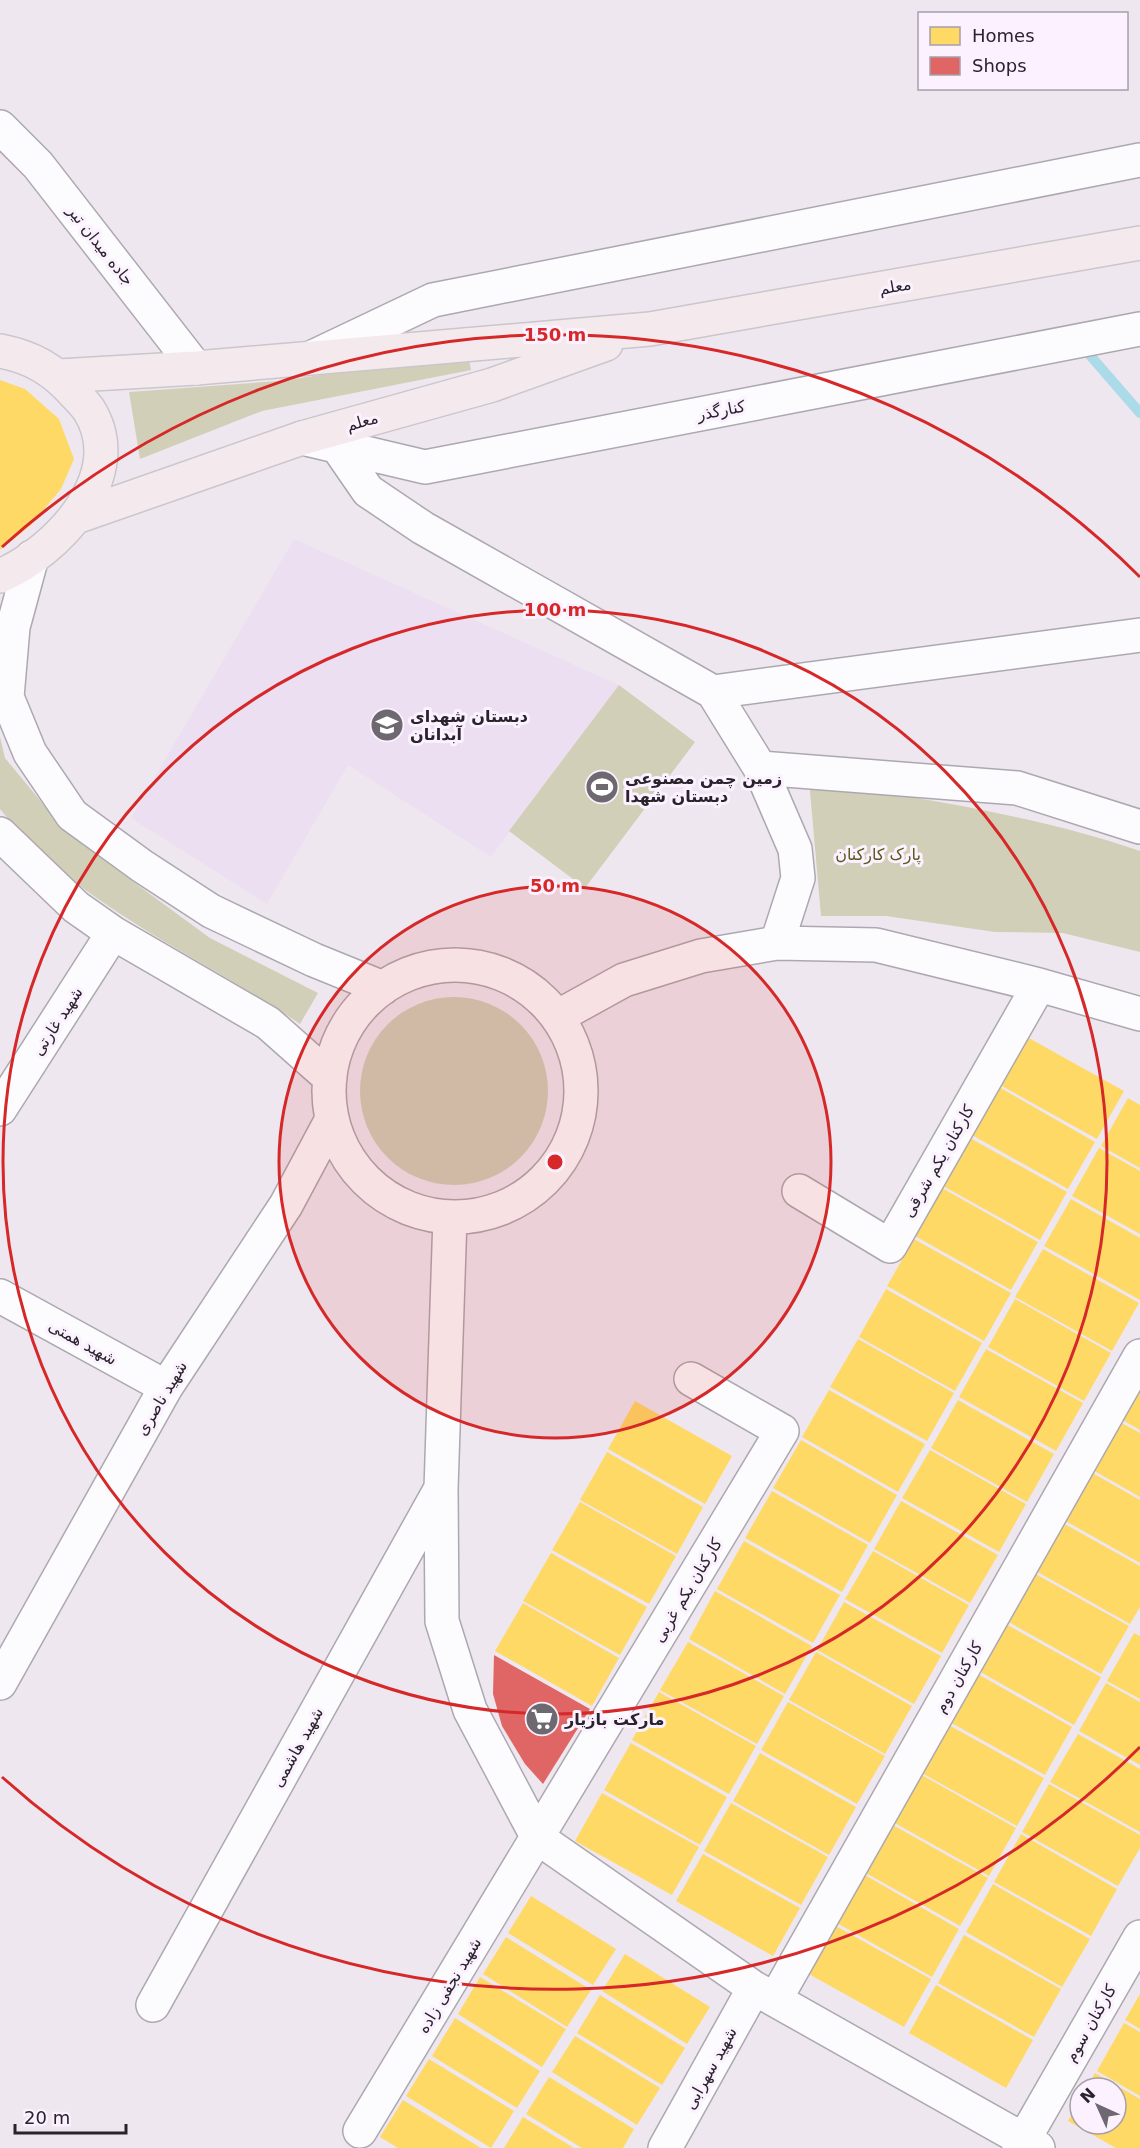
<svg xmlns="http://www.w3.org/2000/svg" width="1140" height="2148" viewBox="0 0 1140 2148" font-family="'DejaVu Sans','Noto Sans Arabic',sans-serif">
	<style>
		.built { fill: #ecdff1 }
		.green { fill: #d1cfb7 }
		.homes { fill: #ffd966 }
		.shops { fill: #e06666 }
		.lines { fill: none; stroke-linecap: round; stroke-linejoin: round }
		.stream { stroke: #abdae9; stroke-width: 10 }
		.minor-casing { stroke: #ada8af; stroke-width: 36 }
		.major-casing { stroke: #cac6cb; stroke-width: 36 }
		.minor { stroke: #fcfbfd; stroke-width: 33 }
		.major { stroke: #f4eaed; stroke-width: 33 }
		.ring { fill: none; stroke: #d62828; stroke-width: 3 }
		.labels { text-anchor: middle; stroke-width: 6; stroke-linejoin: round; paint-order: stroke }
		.street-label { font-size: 16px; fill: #29242b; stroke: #fbf1ff }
		.poi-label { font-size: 16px; font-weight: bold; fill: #29242b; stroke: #fbf1ff; text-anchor: start }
		.park-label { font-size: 16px; fill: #575819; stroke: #fbf1ff }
		.centre { fill: #d62828; stroke: #fbf1ff; stroke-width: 3 }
		.ring-label { font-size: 18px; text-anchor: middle; font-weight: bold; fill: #d62828; stroke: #fbf1ff; stroke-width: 6; stroke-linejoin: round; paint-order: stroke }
	</style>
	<rect width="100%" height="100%" fill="#eee7f0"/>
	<!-- built -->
	<path class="built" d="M294,539L619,685L491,857L348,765L267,904L131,818Z"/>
	<!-- green -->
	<path class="green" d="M468,354L471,370L262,411L140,459L129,392L279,381Z
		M619,685L695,742L585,888L509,831Z
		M0,737L5,758L43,804L83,845L210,938L318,993L300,1024C200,955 77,907 0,809Z
		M809,780C920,799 1033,814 1140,851V952L1063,933L995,932L886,916H821Z
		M360 1091a94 94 0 1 1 188 0a94 94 0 1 1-188 0Z"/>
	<!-- homes -->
	<path class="homes" d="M0,380L25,389L59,419L74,459L61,489L30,526L0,550Z
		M1027,1037L1124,1091L1097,1139L1000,1085Z
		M999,1087L1095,1142L1068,1189L972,1135Z
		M1128,1098L1140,1105V1168L1101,1146Z
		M970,1138L1067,1192L1040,1240L943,1186Z
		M1099,1148L1140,1171V1234L1072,1196Z
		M942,1188L1038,1242L1011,1290L915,1236Z
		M1071,1199L1140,1238V1300L1044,1246Z
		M914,1239L1011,1293L984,1341L887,1286Z
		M1043,1249L1139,1303L1112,1351L1015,1297Z
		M886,1289L982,1343L955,1391L859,1337Z
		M1015,1299L1111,1353L1084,1401L988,1347Z
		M858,1339L954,1393L927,1441L830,1387Z
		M986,1349L1083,1403L1056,1451L959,1397Z
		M1140,1381V1430L1119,1418Z
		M829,1390L925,1444L898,1492L802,1437Z
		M958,1400L1054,1454L1027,1502L931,1448Z
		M635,1401L732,1456L705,1504L608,1449Z
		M1118,1421L1140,1433V1497L1091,1469Z
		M801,1440L897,1495L870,1543L773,1488Z
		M930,1450L1026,1504L999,1552L902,1498Z
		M607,1452L703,1507L677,1554L580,1500Z
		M1089,1471L1140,1500V1563L1062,1519Z
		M772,1491L868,1545L842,1592L745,1538Z
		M901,1501L998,1555L970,1603L874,1549Z
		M580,1502L676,1556L649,1604L552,1550Z
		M1061,1522L1140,1566V1607L1130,1624L1034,1570Z
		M744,1541L840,1595L813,1643L717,1589Z
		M873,1551L969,1605L942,1653L845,1599Z
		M551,1553L647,1607L620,1655L523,1601Z
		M1032,1572L1129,1626L1101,1674L1005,1620Z
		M715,1591L812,1646L785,1694L689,1639Z
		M844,1602L941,1656L914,1704L817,1650Z
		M523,1603L619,1658L592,1706L495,1651Z
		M1004,1623L1101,1677L1074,1725L977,1670Z
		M1134,1633L1140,1636V1699L1107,1681Z
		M688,1642L784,1696L757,1744L660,1690Z
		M816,1652L912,1706L885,1754L789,1700Z
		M976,1673L1072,1727L1045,1775L948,1721Z
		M1106,1683L1140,1702V1765L1079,1731Z
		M659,1692L756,1746L729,1794L632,1740Z
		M788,1702L885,1756L857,1804L761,1750Z
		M947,1724L1044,1778L1017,1826L920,1772Z
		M1078,1734L1140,1769V1832L1050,1782Z
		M631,1743L727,1797L700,1845L604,1790Z
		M760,1753L856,1807L829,1855L733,1801Z
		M920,1774L1016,1828L989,1876L893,1822Z
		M1049,1784L1140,1835V1848L1118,1886L1022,1832Z
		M602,1793L699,1847L672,1895L575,1841Z
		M731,1803L828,1857L801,1905L704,1851Z
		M891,1824L988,1878L960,1926L864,1872Z
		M1021,1834L1117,1889L1091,1936L994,1882Z
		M703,1854L800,1908L773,1956L676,1901Z
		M863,1874L959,1929L932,1977L835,1922Z
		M993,1884L1090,1939L1062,1987L966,1932Z
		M531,1896L616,1949L593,1985L508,1933Z
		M834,1925L931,1979L904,2027L807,1973Z
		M964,1935L1061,1989L1034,2037L938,1983Z
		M506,1937L591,1990L567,2027L483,1974Z
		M625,1954L710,2007L687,2044L602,1991Z
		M480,1977L566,2029L542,2067L458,2014Z
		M936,1985L1033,2040L1006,2088L909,2033Z
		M1140,1994V2029L1125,2020Z
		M600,1995L685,2048L662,2085L577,2033Z
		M455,2018L540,2071L517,2108L432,2056Z
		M1124,2023L1140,2032V2096L1097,2071Z
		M575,2036L660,2088L637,2125L552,2072Z
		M429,2059L514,2111L491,2148L406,2096Z
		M1095,2073L1140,2099V2148H1116L1068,2121L1080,2100V2124H1116V2088H1087Z
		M549,2077L634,2129L623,2148H582L526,2114Z
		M403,2100L481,2148H398L380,2137Z
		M523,2117L574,2148H504Z"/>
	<!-- shops -->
	<path class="shops" d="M494,1655L590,1709L543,1784L525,1764L502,1726L493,1694Z"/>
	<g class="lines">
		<!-- stream -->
		<path class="stream" d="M1082,346L1140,413"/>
		<defs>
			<path id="minor" d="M0,127L38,165L196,368
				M313,357L433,300L1140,160
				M302,438L425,467L1140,329
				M337,446L368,491L423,528L713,692
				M32,557L13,627L7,697L30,753L72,815L142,866L211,911L314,960L383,988
				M760,768L1017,788L1140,827
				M0,834L76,907L113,933L268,1023L330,1078
				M777,943L798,878L795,849L760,768L713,692L1140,635
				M329 1091a126 126 0 1 1 252 0a126 126 0 1 1-252 0Z
				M557,1017L624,980L701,956L777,943L876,945L1039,985L1140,1014
				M0,1109L113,933
				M799,1191L890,1246L1039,985
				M450,1217L441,1489L442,1621L470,1710L538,1838L754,1988L1038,2148
				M0,1296L166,1387
				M0,1683L166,1387L286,1205L332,1119
				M776,1998L1140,1356
				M153,2005L440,1490
				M360,2131L782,1431L691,1379
				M665,2148L754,1988
				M1019,2148L1140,1937"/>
			<path id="major" d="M0,351C31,357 53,369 74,393C79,398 85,404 89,410C130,476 56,552 0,576
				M59,376L196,368L650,329L1140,243
				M76,517L302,438L492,385L606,344"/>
		</defs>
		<!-- minor casing -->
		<use href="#minor" class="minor-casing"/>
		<!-- major casing -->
		<use href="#major" class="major-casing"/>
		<!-- minor -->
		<use href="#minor" class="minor"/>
		<!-- major -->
		<use href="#major" class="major"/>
	</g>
	<!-- distance rings -->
	<circle cx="555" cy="1162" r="276" fill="#d62828" fill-opacity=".12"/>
	<g class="ring">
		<circle cx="555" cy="1162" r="276"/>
		<circle cx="555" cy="1162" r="552"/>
		<path d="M1140 1747A827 827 0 0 1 2 1777M2 547A827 827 0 0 1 1140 577"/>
	</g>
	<!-- icons -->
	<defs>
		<symbol id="school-disc" viewBox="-11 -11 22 22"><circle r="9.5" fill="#6e6870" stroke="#fbf1ff"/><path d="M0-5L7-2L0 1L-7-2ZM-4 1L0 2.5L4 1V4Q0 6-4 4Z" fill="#fff"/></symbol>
		<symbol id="stadium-disc" viewBox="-11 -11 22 22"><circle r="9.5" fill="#6e6870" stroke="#fbf1ff"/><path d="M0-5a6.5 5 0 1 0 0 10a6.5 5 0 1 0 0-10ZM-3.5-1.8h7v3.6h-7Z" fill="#fff"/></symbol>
		<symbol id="supermarket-disc" viewBox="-11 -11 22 22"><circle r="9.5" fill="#6e6870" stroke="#fbf1ff"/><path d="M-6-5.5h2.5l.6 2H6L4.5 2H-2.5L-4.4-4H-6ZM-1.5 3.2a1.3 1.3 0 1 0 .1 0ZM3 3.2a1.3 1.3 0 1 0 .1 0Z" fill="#fff"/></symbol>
	</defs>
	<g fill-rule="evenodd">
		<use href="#school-disc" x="368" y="706" width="38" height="38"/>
		<use href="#stadium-disc" x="583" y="768" width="38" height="38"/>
		<use href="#supermarket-disc" x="523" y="1700" width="38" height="38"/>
	</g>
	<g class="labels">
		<!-- street labels -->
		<g class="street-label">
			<text transform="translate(101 245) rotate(52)" y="6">جاده میدان تیر</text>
			<text transform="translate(895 286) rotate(-10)" y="6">معلم</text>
			<text transform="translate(721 410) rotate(-11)" y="6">کنارگذر</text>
			<text transform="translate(362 421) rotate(-16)" y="6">معلم</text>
			<text transform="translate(57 1021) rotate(-57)" y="6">شهید غارتی</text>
			<text transform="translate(938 1161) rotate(-60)" y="6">کارکنان یکم شرقی</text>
			<text transform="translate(83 1342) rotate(29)" y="6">شهید همتی</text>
			<text transform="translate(161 1398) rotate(-59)" y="6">شهید ناصری</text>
			<text transform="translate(687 1590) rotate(-59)" y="6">کارکنان یکم غربی</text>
			<text transform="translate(958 1677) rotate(-60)" y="6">کارکنان دوم</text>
			<text transform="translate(297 1747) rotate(-61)" y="6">شهید هاشمی</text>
			<text transform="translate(449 1985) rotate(-59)" y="6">شهید نجفی زاده</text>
			<text transform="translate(1090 2023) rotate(-60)" y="6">کارکنان سوم</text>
			<text transform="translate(710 2068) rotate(-61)" y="6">شهید سهرابی</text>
		</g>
		<!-- poi labels -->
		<g class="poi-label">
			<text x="410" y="722">دبستان شهدای<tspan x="410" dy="18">آبدانان</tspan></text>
			<text x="625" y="784">زمین چمن مصنوعی<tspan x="625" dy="18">دبستان شهدا</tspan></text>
			<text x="565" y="1725">مارکت بازیار</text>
		</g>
		<!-- park labels -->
		<g class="park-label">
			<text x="878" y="860">پارک کارکنان</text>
		</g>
	</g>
	<circle cx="555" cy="1162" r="9" class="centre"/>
	<g class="ring-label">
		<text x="555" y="341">150 m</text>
		<text x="555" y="616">100 m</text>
		<text x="555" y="892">50 m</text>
	</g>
	<!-- legend -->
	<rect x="918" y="12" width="210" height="78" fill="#fbf1ff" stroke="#a79faa" stroke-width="1.5"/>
	<rect x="930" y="27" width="30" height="18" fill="#ffd966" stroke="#a79faa" stroke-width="1.5"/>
	<text x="972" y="42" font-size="18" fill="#29242b">Homes</text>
	<rect x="930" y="57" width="30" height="18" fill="#e06666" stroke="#a79faa" stroke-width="1.5"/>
	<text x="972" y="72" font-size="18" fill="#29242b">Shops</text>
	<!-- north arrow -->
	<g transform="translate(1098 2106) rotate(315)"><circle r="28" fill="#fbf1ff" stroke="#a79faa" stroke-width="1.5"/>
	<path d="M0-4.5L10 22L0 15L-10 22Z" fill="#6e6870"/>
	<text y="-9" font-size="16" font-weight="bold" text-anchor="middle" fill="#29242b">N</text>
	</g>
	<!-- scale -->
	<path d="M15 2124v9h111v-9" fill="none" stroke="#29242b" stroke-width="3"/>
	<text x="24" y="2124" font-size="18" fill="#29242b" stroke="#fbf1ff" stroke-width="4.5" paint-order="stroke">20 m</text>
</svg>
